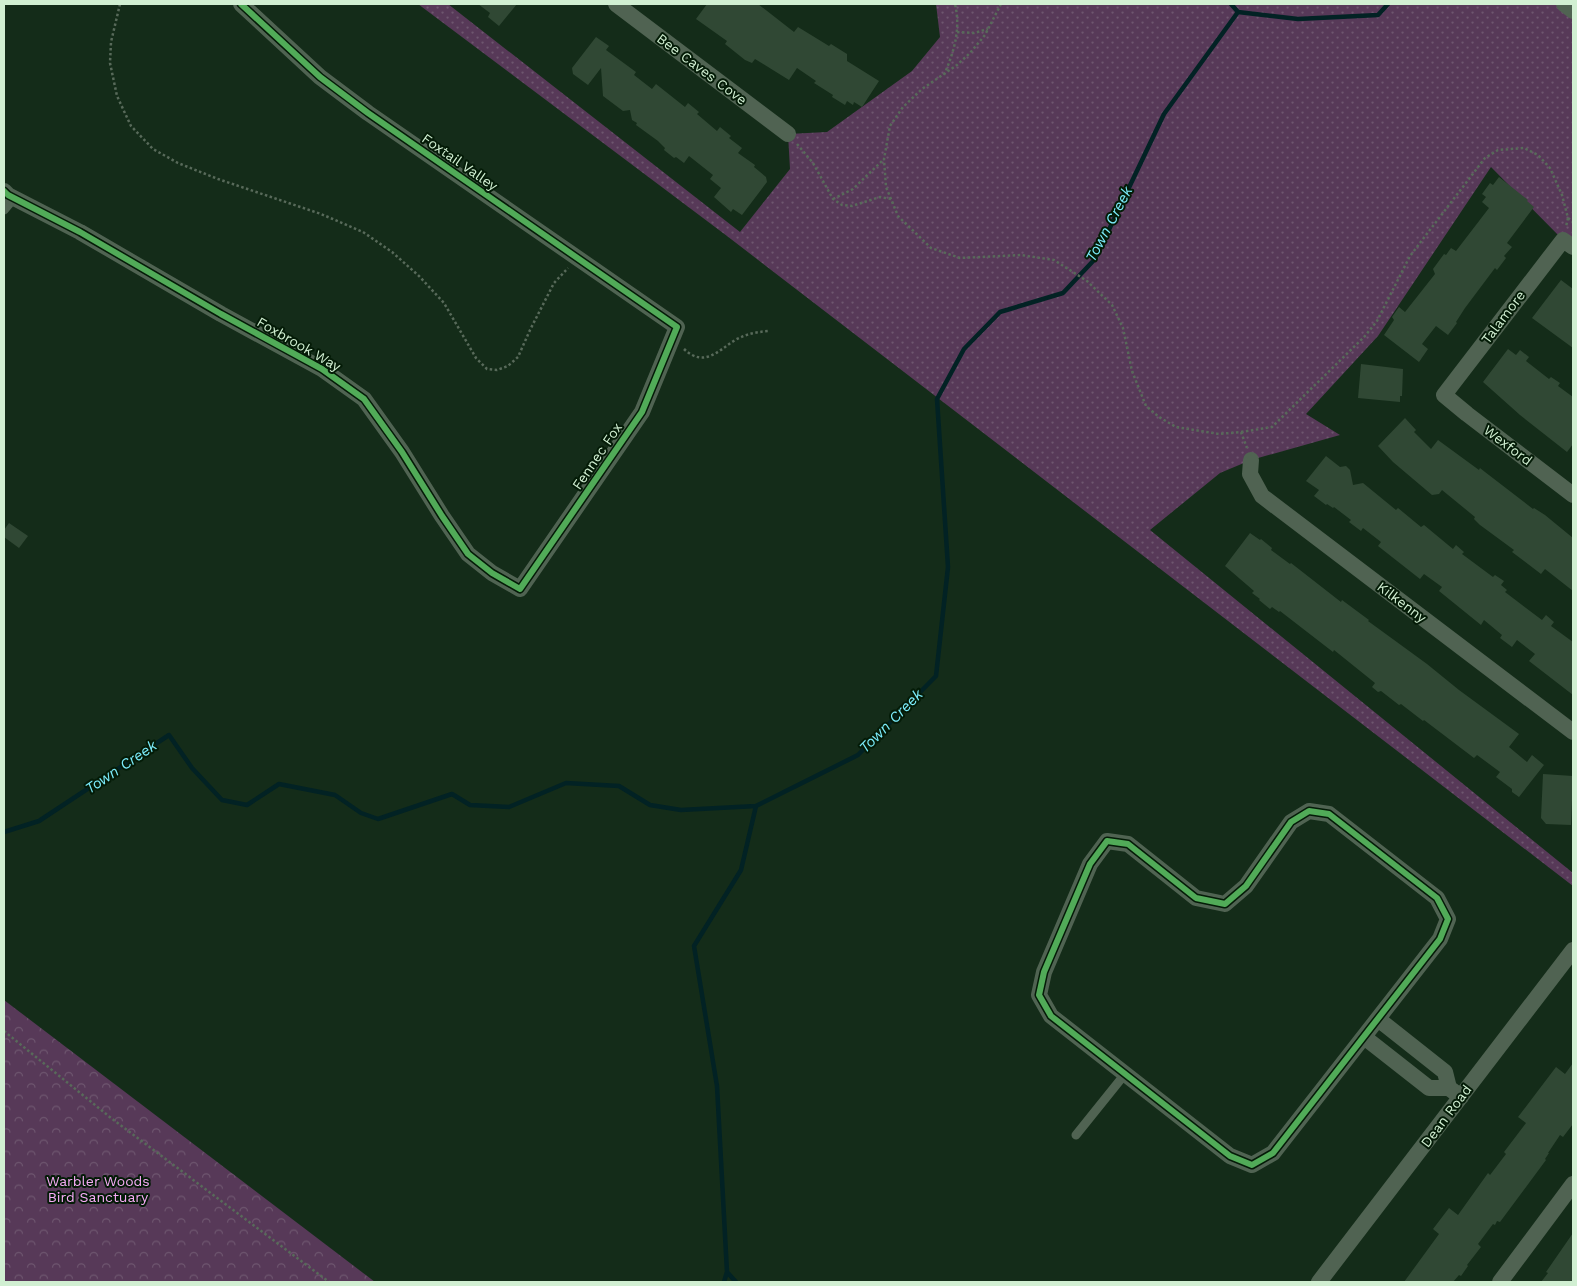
<svg xmlns="http://www.w3.org/2000/svg" width="1577" height="1286" viewBox="0 0 1577 1286" font-family="'Work Sans',sans-serif">
	<style>
		.forest { fill: url(#forest-crowns) }
		.park { fill: url(#park-dots) }
		.lines { fill: none; stroke-linecap: round; stroke-linejoin: round }
		.stream { stroke: #022224; stroke-width: 4.5 }
		.building { fill: #304834 }
		.path { stroke: #586a5a; stroke-width: 2.5; stroke-dasharray: 2.5 2.5; stroke-linecap: butt }
		.lane { stroke: #506352; stroke-width: 9 }
		.street { stroke: #506352; stroke-width: 16 }
		.cycleway-casing { stroke: #041b07; stroke-width: 9 }
		.cycleway { stroke: #51ab58; stroke-width: 6 }
		.labels { text-anchor: middle; stroke-width: 4; stroke-linejoin: round; paint-order: stroke }
		.street-label { font-size: 14px; fill: #d1efd2; stroke: #041b07 }
		.park-label { font-size: 14px; fill: #f8acf7; stroke: #041b07 }
		.water-label { font-size: 15px; font-style: italic; fill: #7becfb; stroke: #041b07 }
	</style>
	<defs>
		<pattern id="forest-crowns" width="20" height="18" patternUnits="userSpaceOnUse" patternTransform="scale(1.25)"><rect width="20" height="18" fill="#573958"/><path d="M2 6a3 3 0 1 1 6 0M12 15a3 3 0 1 1 6 0" fill="none" stroke="#6e566f"/></pattern>
		<pattern id="park-dots" width="8" height="8" patternUnits="userSpaceOnUse" patternTransform="scale(1.25)"><rect width="8" height="8" fill="#573958"/><path d="M2 2h.1M6 6h.1" fill="none" stroke="#6e566f" stroke-width="1.8" stroke-linecap="round"/></pattern>
	</defs>
	<rect width="100%" height="100%" fill="#142c19"/>
	<!-- forest -->
	<path class="forest" d="M4,1000L375,1282H4Z"/>
	<!-- park -->
	<path class="park" d="M418,4H448L740,232L790,169L788,134L827,132L912,71L940,37L936,4H1573V247L1563,240L1491,167L1378,336L1306,414L1340,435L1251,460L1220,473L1150,530L1573,873V886L727,236Z"/>
	<g class="lines">
		<!-- stream -->
		<path class="stream" d="M1231,4L1238,12
			M4,832L39,821L169,735L192,768L222,800L247,805L279,784L335,795L361,813L378,819L452,794L470,805L509,807L566,783L619,786L650,805L681,810L756,806L858,755L936,676L948,567L937,399L964,349L1000,312L1063,293L1095,259L1164,114L1238,12L1298,19L1378,15L1388,4
			M724,1282L727,1272
			M736,1282L727,1272L717,1086L694,946L741,870L756,806"/>
	</g>
	<!-- building -->
	<path class="building" d="M478,4H517L499,26L488,17L490,13Z
		M707,4H758L794,32L798,27L829,46L831,44L847,54V61L879,81L862,107L854,102L853,105L847,101L845,105L832,97L833,95L814,83L816,81L797,68L789,80L755,59L752,63L745,60L725,44L727,41L696,19Z
		M596,37L609,46L606,50L636,72L634,75L652,89L656,84L685,107L688,103L699,112L697,114L717,131L720,127L731,136L729,138L742,148L738,153L755,165L754,167L766,177L767,182L742,215L733,209L731,212L714,197L721,188L710,179L713,175L689,156L684,163L676,157L674,158L664,150L665,148L658,141L636,125L637,123L632,120L630,110L623,111L603,96L601,68L588,85L573,74L572,68Z
		M1499,177L1528,200L1527,201L1534,207L1507,243L1512,247L1504,256L1506,258L1497,270L1495,268L1465,308L1456,322L1457,323L1448,335L1436,326L1422,344L1428,349L1419,362L1384,335L1394,320L1392,317L1399,307L1405,312L1435,274L1433,269L1444,254L1446,255L1451,248L1456,251L1489,208L1482,202L1486,197L1482,194L1490,183L1493,185Z
		M1561,280L1573,289V348L1532,318Z
		M1508,349L1516,355L1520,350L1529,357L1526,361L1549,379L1551,377L1560,383L1558,386L1573,397V444L1567,452L1520,415L1483,382Z
		M1361,364L1403,369L1402,396H1400V402L1358,398Z
		M1405,418L1416,430L1414,432L1431,449L1438,440L1479,470L1480,468L1485,472L1533,509L1534,508L1545,515L1573,538V591L1545,569L1541,574L1512,552L1514,550L1480,525L1474,519L1475,517L1442,490L1439,494L1432,495L1393,462L1378,446Z
		M1326,456L1340,467L1346,466L1350,470L1353,485L1363,483L1396,510L1398,508L1421,527L1424,525L1453,549L1456,545L1464,552L1462,554L1493,577L1495,575L1504,581L1501,585L1507,590L1505,592L1542,620L1546,615L1554,622L1551,626L1573,642V695L1529,661L1535,654L1517,640L1512,647L1500,638L1502,635L1484,620L1481,625L1439,591L1442,587L1424,574L1420,579L1378,546L1381,542L1363,528L1361,531L1349,522L1351,520L1334,507L1333,508L1327,504L1326,505L1314,496L1319,490L1306,481Z
		M9,523L28,536L19,548L4,537V530Z
		M1250,533L1260,540L1261,539L1272,548L1271,550L1290,564L1291,563L1341,602L1342,600L1369,620L1368,621L1427,664L1459,690L1519,734L1509,747L1527,762L1532,755L1544,765L1519,797L1512,792V789L1496,777L1500,772L1477,755L1474,758L1424,720L1423,721L1401,704L1399,705L1381,691L1378,692L1372,687L1375,683L1334,650L1333,652L1280,611L1279,612L1272,607L1270,609L1259,600L1260,599L1252,593L1254,591L1225,566Z
		M1543,774L1573,776L1571,825L1546,824L1541,818Z
		M1573,1063V1124L1563,1137L1560,1135L1548,1153H1549L1545,1159L1546,1160L1500,1222L1497,1221L1495,1225L1493,1224L1478,1244L1481,1247L1467,1265L1468,1266L1461,1276L1459,1275L1453,1282H1404L1439,1234L1433,1229L1449,1208L1458,1215L1488,1173L1490,1175L1506,1154L1504,1152L1526,1123L1518,1117L1534,1096L1556,1067L1565,1074Z
		M1573,1233V1282H1541L1548,1273L1546,1272Z"/>
	<g class="lines">
		<!-- path -->
		<path class="path" d="M120,4L111,42L110,63L117,96L131,126L153,149L178,163L218,179L321,214L363,232L392,252L419,276L444,303L476,358L487,369L497,370L508,366L518,357L530,330L554,283L568,268
			M1001,4L985,35L970,53L957,65L922,89L903,107L890,126L884,159L886,187L898,216L931,248L960,258L1021,255L1054,260L1087,281L1112,305L1123,328L1132,371L1146,406L1159,417L1176,427L1219,434L1241,432L1247,448
			M957,32L974,33L988,29
			M944,75C954,52 961,29 955,4
			M797,144L813,163L833,199L842,205L852,206L880,197L891,199
			M833,199L853,189L884,159
			M1568,218L1573,222
			M684,349C704,368 718,351 735,340C746,334 756,332 769,331
			M1241,432L1272,427L1365,336L1377,321L1410,256L1485,158L1498,150L1524,148L1538,155L1550,168L1562,195L1568,218L1566,227
			M4,1031L111,1118L329,1282"/>
		<!-- lane -->
		<path class="lane" d="M4,210L14,198
			M1076,1135L1125,1074"/>
		<!-- street -->
		<path class="street" d="M616,4L788,134
			M1564,4L1573,11
			M4,191L8,195L80,232L221,314L322,369L364,399L402,452L442,516L468,554L492,573L520,589L642,412L677,327L368,113L320,77L241,4
			M1573,247L1563,240L1444,395L1467,414L1573,495
			M1251,460L1250,474L1262,496L1573,732
			M1309,811L1329,814L1437,898L1448,919L1440,939L1273,1153L1252,1165L1230,1156L1051,1016L1039,995L1044,972L1090,864L1107,841L1128,844L1196,898L1225,904L1246,886L1291,822Z
			M1378,1019L1445,1072L1449,1088
			M1364,1037L1429,1088H1449L1461,1097
			M1319,1282L1573,950
			M1500,1282L1573,1184"/>
		<defs>
			<path id="cycleway" d="M4,191L8,195L80,232L221,314L322,369L364,399L402,452L442,516L468,554L492,573L520,589L642,412L677,327L368,113L320,77L241,4
				M1309,811L1329,814L1437,898L1448,919L1440,939L1273,1153L1252,1165L1230,1156L1051,1016L1039,995L1044,972L1090,864L1107,841L1128,844L1196,898L1225,904L1246,886L1291,822Z"/>
		</defs>
		<!-- cycleway casing -->
		<use href="#cycleway" class="cycleway-casing"/>
		<!-- cycleway -->
		<use href="#cycleway" class="cycleway"/>
	</g>
	<g class="labels">
		<!-- street labels -->
		<g class="street-label">
			<text transform="translate(702 69) rotate(37)" y="5">Bee Caves Cove</text>
			<text transform="translate(460 162) rotate(35)" y="5">Foxtail Valley</text>
			<text transform="translate(1503 317) rotate(-53)" y="5">Talamore</text>
			<text transform="translate(299 344) rotate(30)" y="5">Foxbrook Way</text>
			<text transform="translate(1508 445) rotate(37)" y="5">Wexford</text>
			<text transform="translate(597 456) rotate(-56)" y="5">Fennec Fox</text>
			<text transform="translate(1402 602) rotate(37)" y="5">Kilkenny</text>
			<text transform="translate(1446 1116) rotate(-53)" y="5">Dean Road</text>
		</g>
		<!-- park labels -->
		<g class="park-label">
			<text x="98" y="1186">Warbler Woods<tspan x="98" dy="16">Bird Sanctuary</tspan></text>
		</g>
		<!-- water labels -->
		<g class="water-label">
			<text transform="translate(1109 224) rotate(-62)" y="5">Town Creek</text>
			<text transform="translate(891 721) rotate(-45)" y="5">Town Creek</text>
			<text transform="translate(121 767) rotate(-34)" y="5">Town Creek</text>
		</g>
	</g>
	<!-- border -->
	<rect width="1577" height="1286" fill="none" stroke="#d1efd2" stroke-width="10"/>
</svg>
